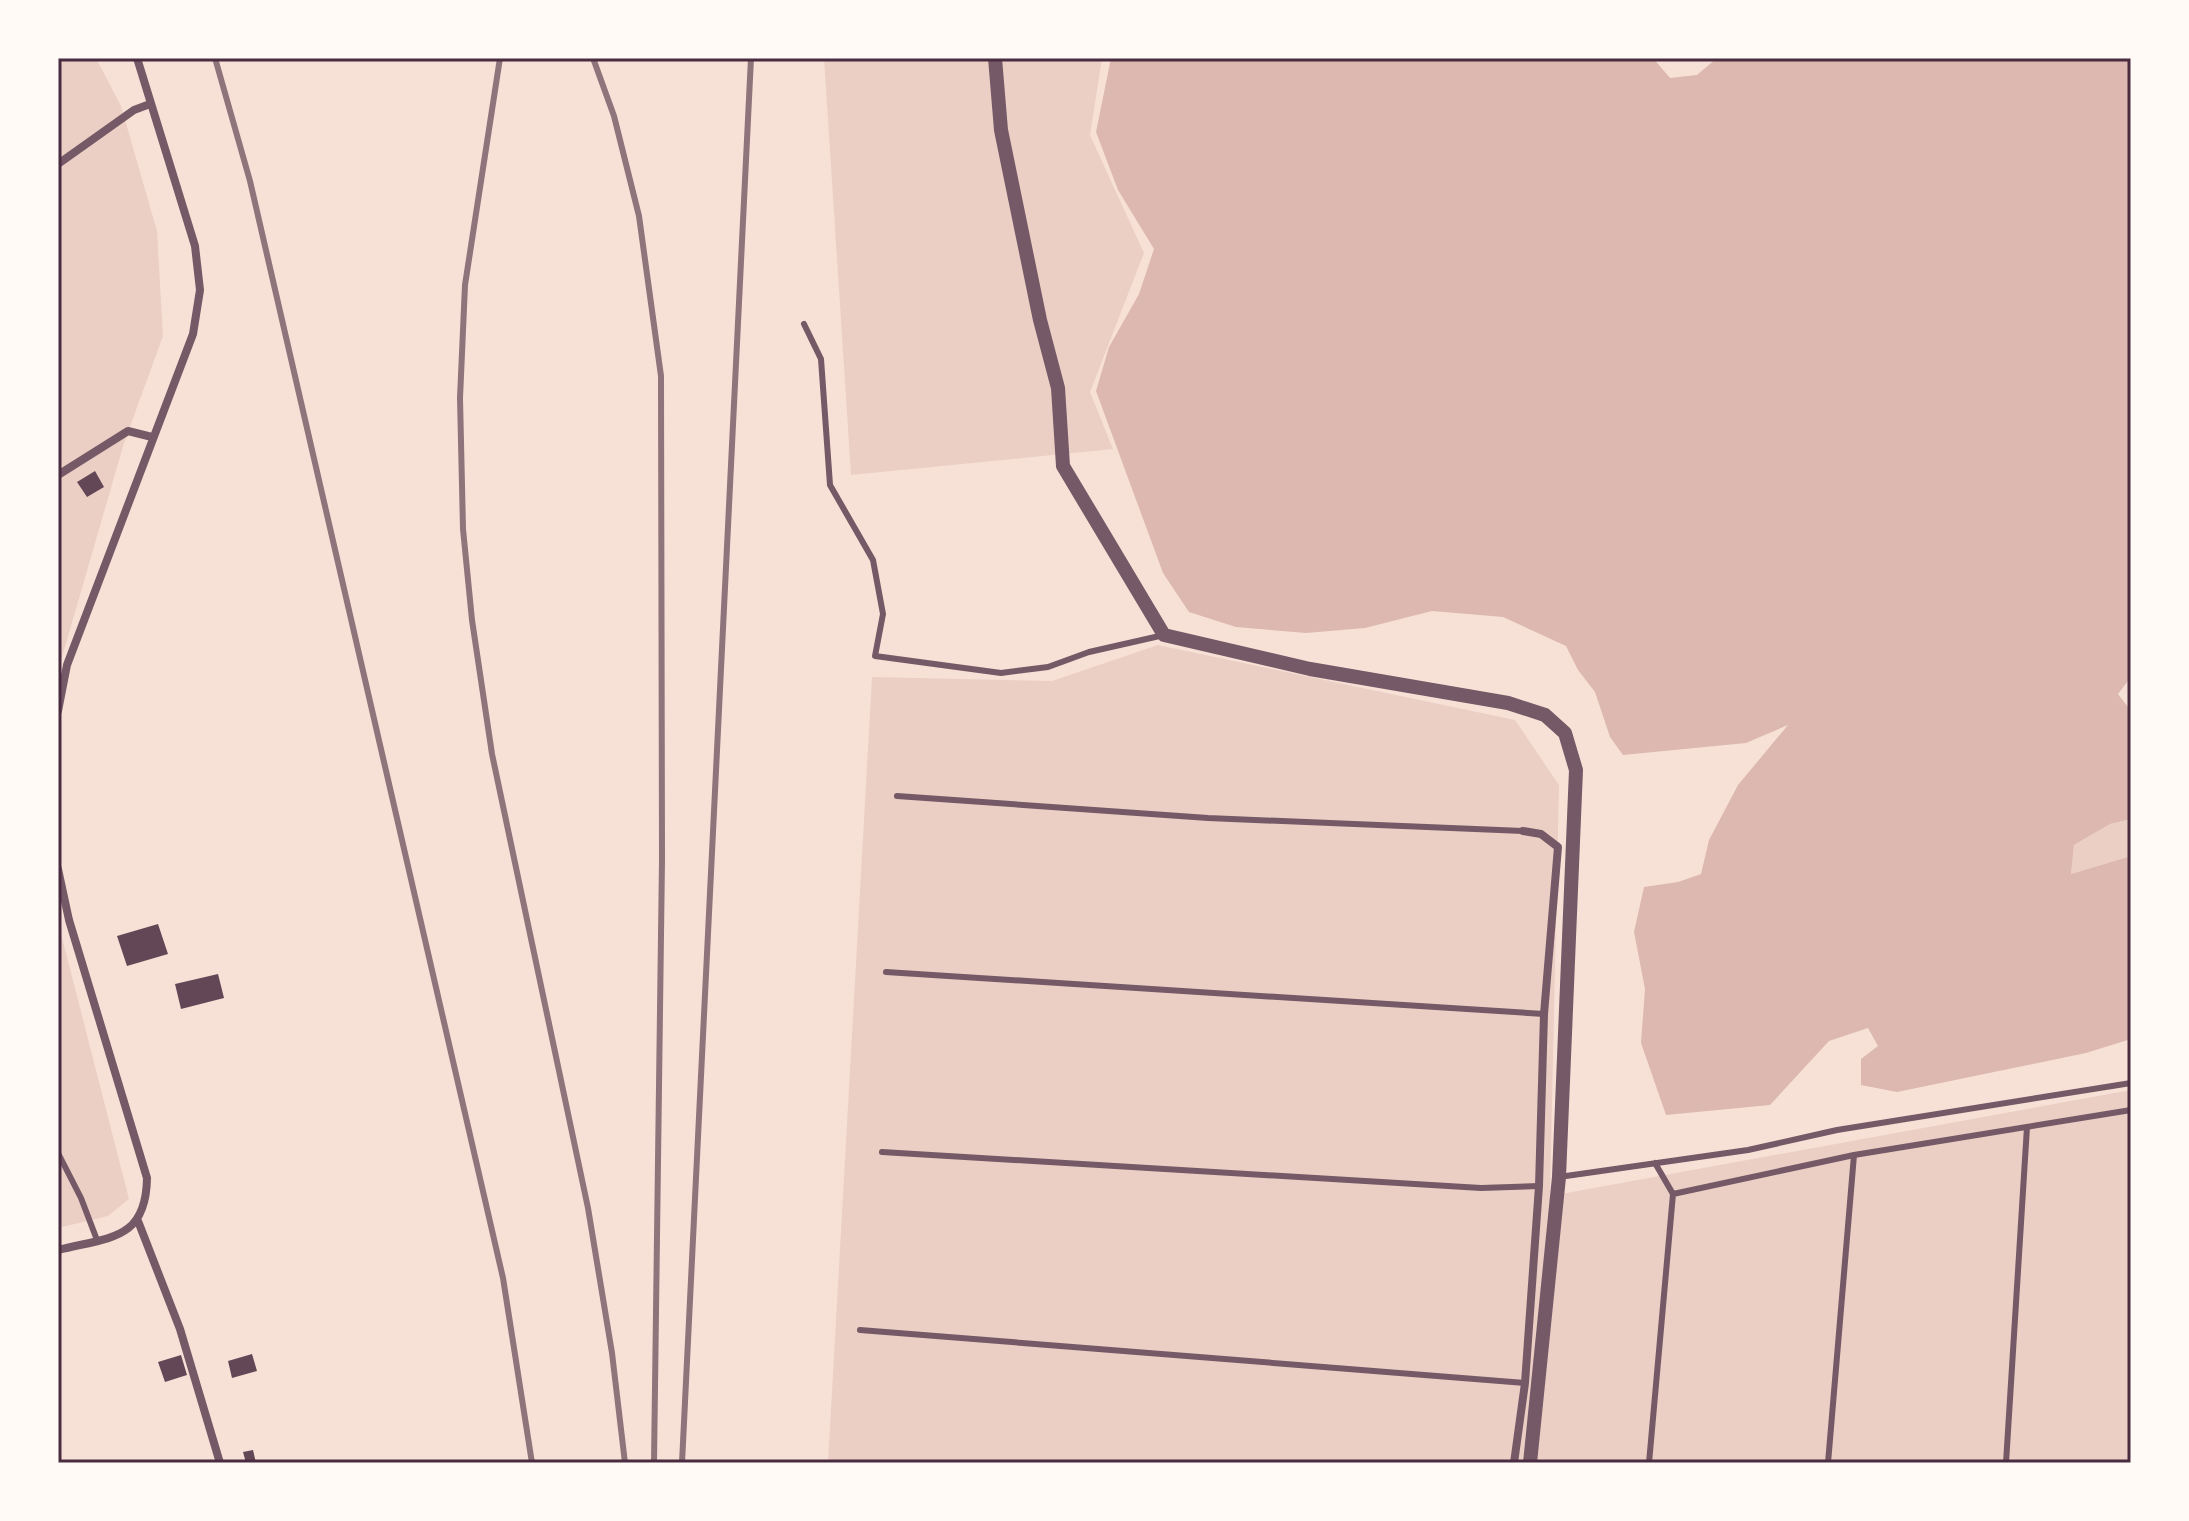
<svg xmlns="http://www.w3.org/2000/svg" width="2189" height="1521" viewBox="0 0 2189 1521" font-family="Helvetica,sans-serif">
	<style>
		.green { fill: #ebcfc5 }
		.water { fill: #dcb8b0 }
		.building { fill: #644757 }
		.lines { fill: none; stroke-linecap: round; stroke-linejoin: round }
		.service { stroke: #755966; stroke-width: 6 }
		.minor { stroke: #755966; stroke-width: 8 }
		.tertiary { stroke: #755966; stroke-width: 14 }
		.rail { stroke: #8f747c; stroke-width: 6 }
		.neatline { fill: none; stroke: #4a2c40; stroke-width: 3 }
	</style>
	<rect width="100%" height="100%" fill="#f7e1d7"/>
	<!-- green -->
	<path class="green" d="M58,58H96L121,106L157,231L163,336L124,443L58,671Z
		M824,58H1102L1090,135L1144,253L1090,392L1113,449L851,475Z
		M1158,645L1515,720L1559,785L1550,1196L2131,1090V1463H828L872,677L1052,681Z
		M2131,819V856L2071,874L2074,845L2110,824Z
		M58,922L129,1199L108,1216L58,1228Z"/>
	<!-- water -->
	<path class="water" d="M1111,58H1653L1670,78L1697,75L1717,58H2131V677L2118,694L2131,711V819L2110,824L2074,845L2071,874L2131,856V1039L2086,1053L1897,1092L1861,1085V1059L1878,1046L1868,1028L1829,1041L1770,1105L1666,1115L1641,1043L1645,989L1634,932L1644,887L1678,882L1701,874L1709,840L1738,785L1788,725L1746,743L1623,755L1610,737L1595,692L1578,670L1566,646L1503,617L1432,611L1365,628L1306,633L1236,627L1189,612L1163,573L1096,391L1109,347L1139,294L1154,249L1118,190L1096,132Z"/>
	<!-- building -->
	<path class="building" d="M95,471L104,487L87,497L77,482Z
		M158,924L168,954L127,966L117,936Z
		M218,974L224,998L181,1009L175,984Z
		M252,1354L257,1371L232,1378L228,1361Z
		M181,1355L187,1375L165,1382L158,1362Z
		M253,1450L256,1463H246L243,1452Z"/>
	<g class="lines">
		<!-- service -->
		<path class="service" d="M804,324L821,359L830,485L873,560L883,614L875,656L1001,673L1048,667L1089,652L1164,635
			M897,796L1208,818L1523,831
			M886,972L1544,1014
			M882,1152L1481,1188L1539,1186
			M58,1153L81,1198L97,1240
			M1655,1163L1673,1194L1854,1155L2131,1110
			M1559,1177L1748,1150L1837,1130L2131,1083
			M860,1330L1525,1383
			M1649,1463L1673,1194
			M1828,1463L1854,1155
			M2006,1463L2027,1127"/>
		<!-- minor -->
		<path class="minor" d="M58,164L134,110L150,104
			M58,475L128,431L152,437
			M58,711L67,665L193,334L200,290L195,246L137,58
			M58,869L69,920L147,1178C146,1241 109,1237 58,1250
			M138,1221L180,1329L220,1463
			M1514,1463L1525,1383L1539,1186L1544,1014L1558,847L1541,834L1523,831"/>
		<!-- tertiary -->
		<path class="tertiary" d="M995,58L1001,130L1040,320L1058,388L1063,466L1164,635L1310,669L1508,703L1545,715L1565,733L1576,770L1559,1177L1530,1463"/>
		<!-- rail -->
		<path class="rail" d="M215,58L250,181L503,1278L532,1463
			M500,58L465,285L460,398L463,529L472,620L492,754L588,1208L612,1353L625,1463
			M593,58L614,116L639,216L661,376L662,860L654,1463
			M682,1463L751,58"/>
	</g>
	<!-- border -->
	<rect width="2189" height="1521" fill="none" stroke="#fffaf5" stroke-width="120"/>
	<rect x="60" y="60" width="2069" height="1401" class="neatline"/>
</svg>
